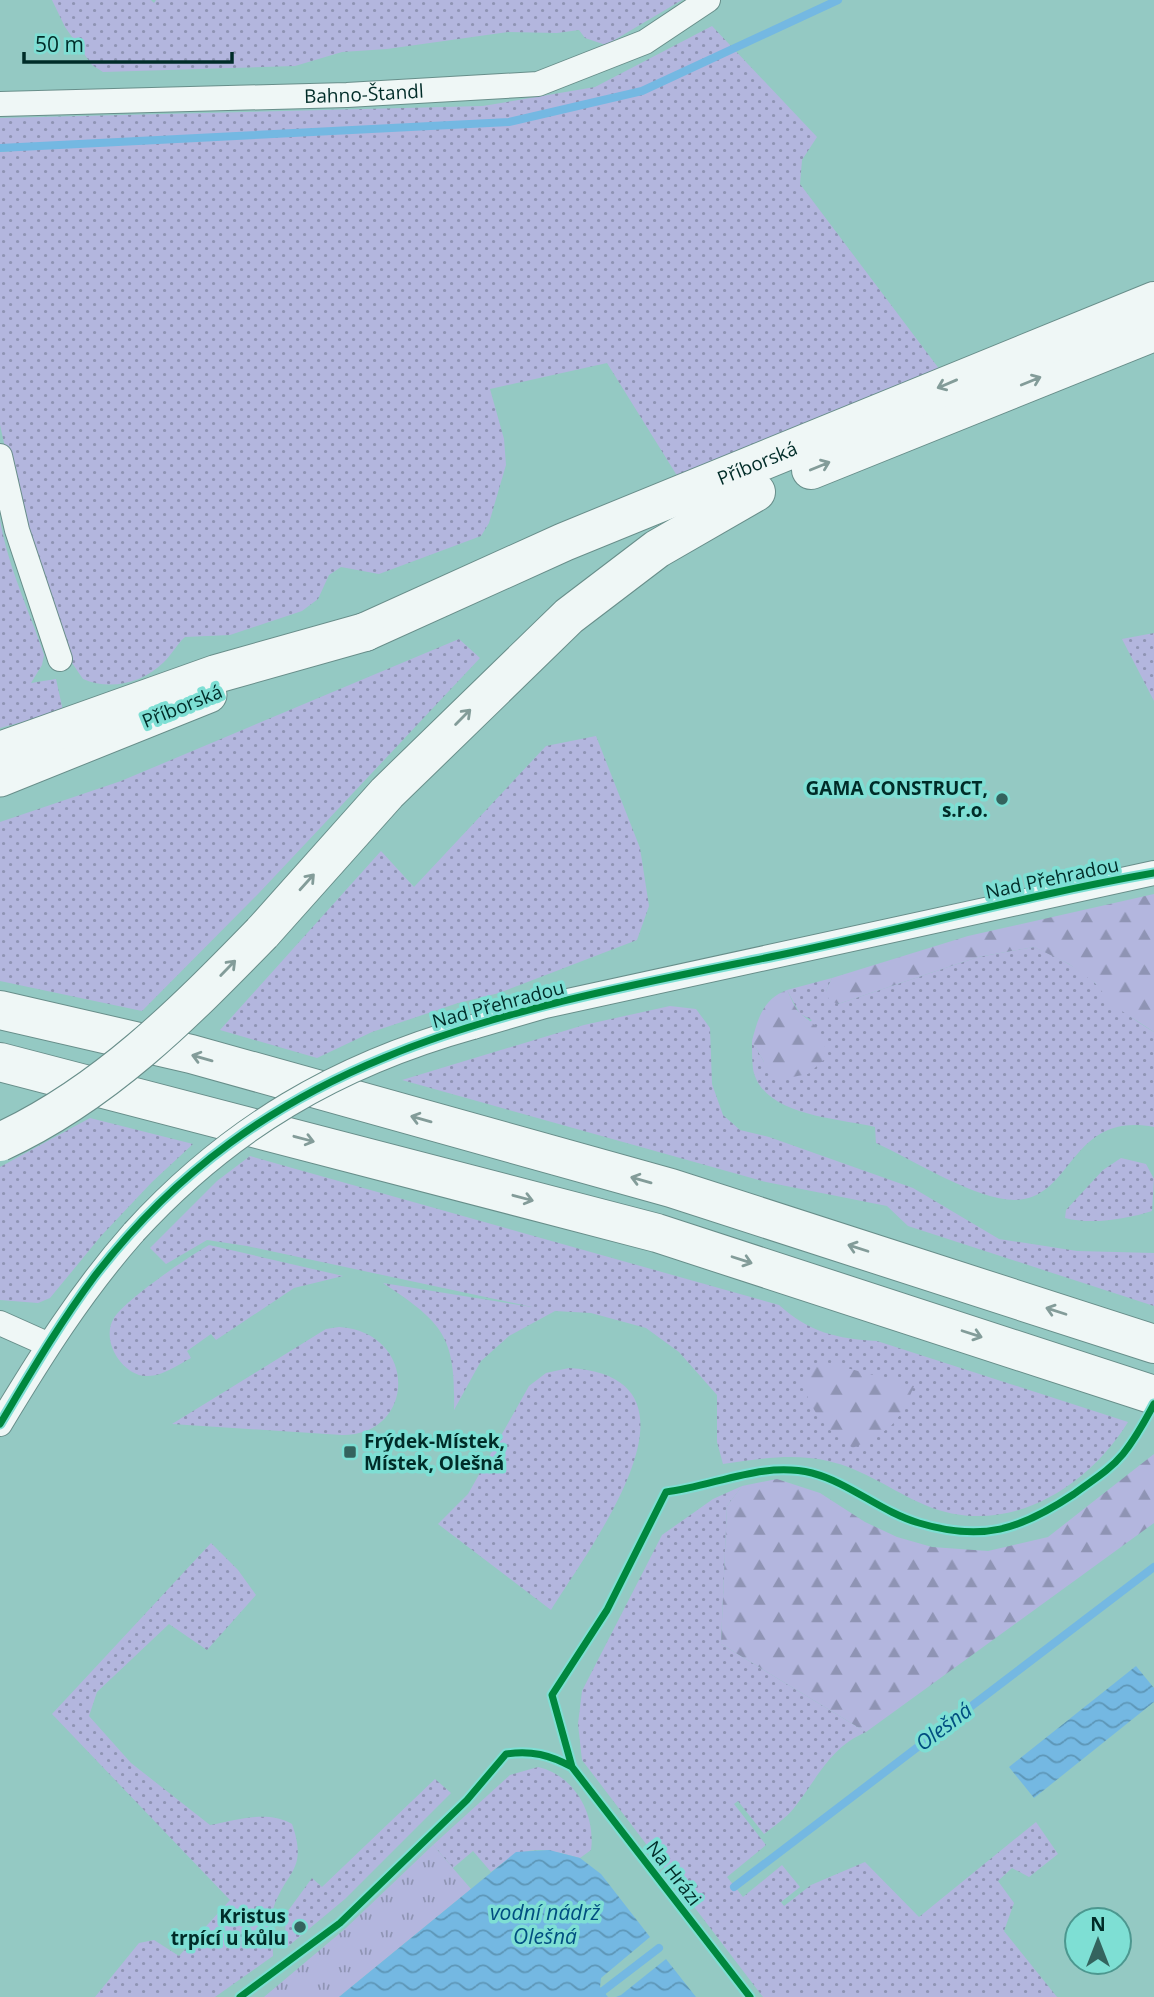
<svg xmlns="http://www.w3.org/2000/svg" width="1154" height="1997" viewBox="0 0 1154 1997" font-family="'Open Sans',sans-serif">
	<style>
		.grass { fill: url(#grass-dots) }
		.forest { fill: url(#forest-firs) }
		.park { fill: url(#park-tufts) }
		.water { fill: url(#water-waves) }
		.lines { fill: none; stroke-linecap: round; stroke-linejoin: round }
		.stream { stroke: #74b8e2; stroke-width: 8 }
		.street-casing { stroke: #688e8a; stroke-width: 26 }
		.secondary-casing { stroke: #688e8a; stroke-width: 37 }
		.primary-casing { stroke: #688e8a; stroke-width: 40 }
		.highway-casing { stroke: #688e8a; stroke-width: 40 }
		.street { stroke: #eff7f6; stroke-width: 24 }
		.secondary { stroke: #eff7f6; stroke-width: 35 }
		.primary { stroke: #eff7f6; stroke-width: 38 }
		.highway { stroke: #eff7f6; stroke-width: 38 }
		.street-bridge-casing { stroke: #688e8a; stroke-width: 26; stroke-linecap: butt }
		.highway-bridge-casing { stroke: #688e8a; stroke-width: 40; stroke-linecap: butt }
		.street-bridge { stroke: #eff7f6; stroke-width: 24 }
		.highway-bridge { stroke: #eff7f6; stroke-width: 38 }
		.cycleway-casing { stroke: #7edfd4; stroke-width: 11 }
		.cycleway { stroke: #00873e; stroke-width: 7 }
		.oneway { stroke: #839c99 }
		.poi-dot { fill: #34635e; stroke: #7edfd4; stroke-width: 2.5 }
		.labels { text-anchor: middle; stroke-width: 7; stroke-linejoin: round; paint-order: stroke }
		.street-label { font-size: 19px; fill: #002c28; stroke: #7edfd4 }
		.poi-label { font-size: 19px; font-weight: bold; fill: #002c28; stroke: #7edfd4; text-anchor: end }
		.water-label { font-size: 21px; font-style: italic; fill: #004e80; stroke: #7edfd4 }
	</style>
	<defs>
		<pattern id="grass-dots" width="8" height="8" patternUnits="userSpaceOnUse" patternTransform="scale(1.75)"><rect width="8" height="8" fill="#b3b6de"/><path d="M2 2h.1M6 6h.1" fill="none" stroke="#8f94b4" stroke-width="1.8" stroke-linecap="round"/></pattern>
		<pattern id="forest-firs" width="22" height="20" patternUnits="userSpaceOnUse" patternTransform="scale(1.75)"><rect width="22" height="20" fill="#b3b6de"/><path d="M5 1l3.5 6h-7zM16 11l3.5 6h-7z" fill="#8f94b4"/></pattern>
		<pattern id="park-tufts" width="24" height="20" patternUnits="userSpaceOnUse" patternTransform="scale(1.75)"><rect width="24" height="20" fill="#b3b6de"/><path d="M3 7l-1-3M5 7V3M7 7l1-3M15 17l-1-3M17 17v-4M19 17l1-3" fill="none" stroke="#8f94b4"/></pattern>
		<pattern id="water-waves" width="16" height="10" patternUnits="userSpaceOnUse" patternTransform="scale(1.75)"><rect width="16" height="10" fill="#74b8e2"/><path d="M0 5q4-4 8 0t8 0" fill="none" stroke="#5d96b7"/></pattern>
	</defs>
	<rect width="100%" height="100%" fill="#94c9c3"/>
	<!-- grass -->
	<path class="grass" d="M52,0H151L154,3L156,0H682L606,45L585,38L579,30L557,33L508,32L387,49L342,52L295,66L103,72L92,65L65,27Z
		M712,26L817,137L802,160L800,184L943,374L681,482L607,363L490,389L504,439L506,465L489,523L481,536L379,574L341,567L329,575L318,599L302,611L230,635L185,637C177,644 172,654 164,662C143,683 110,691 83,679L70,660L10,470L0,425V152L13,151H0V118L483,106L595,87Z
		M0,520C8,567 29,610 44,655L42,665L31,683L56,679L63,711L0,728Z
		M1154,633V701L1122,639Z
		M459,639L480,658L259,893L142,1011L0,981V822L121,781Z
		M596,736L640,848L649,906L637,940L499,993L458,1003L372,1032L317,1058L220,1030L381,851L414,887L546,746Z
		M1034,947C1056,957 1078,967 1095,983C1118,1005 1126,1016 1154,1032V1127C1069,1111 1074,1199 1015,1200C976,1200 913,1160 876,1143L875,1127C837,1118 762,1116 753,1069C752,1060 752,1050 752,1041L764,1062L812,1020L800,1014L787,990L832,978L826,991L838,1004L978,957Z
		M670,1006L696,1009L710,1028L712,1084L723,1115L740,1130L769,1137L913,1188L999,1239L1077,1251L1154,1253V1306L908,1226L887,1206L766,1182L402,1080L584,1025Z
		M90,1118L193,1144L152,1182L101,1236L50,1298L38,1303L0,1300V1167Z
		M250,1156L779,1305C809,1332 837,1339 877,1341L1128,1422C1086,1490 1004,1539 925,1505C892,1491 864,1469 828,1461C793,1453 758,1459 723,1464L717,1442V1395L679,1352L646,1328L591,1313L555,1311L509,1336L481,1361L454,1410C456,1336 443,1323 383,1283L532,1307L247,1246L207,1240L166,1264L150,1248L217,1181Z
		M1121,1158L1146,1164L1154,1179L1152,1211C1127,1219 1092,1225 1065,1218L1066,1210L1103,1170Z
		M209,1245L343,1276L294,1288L216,1340L211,1334L187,1351L191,1358C177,1365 162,1377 146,1376C122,1375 100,1340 114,1318C124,1301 189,1256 209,1245Z
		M339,1327C418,1332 417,1435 342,1435L172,1424L326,1329Z
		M569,1368C721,1377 589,1548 551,1610L438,1524L468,1494L529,1386L546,1373Z
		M742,1486L727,1506L721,1644L866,1732C829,1748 818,1778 794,1808C786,1818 774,1826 764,1834L738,1801L734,1804L766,1845L727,1877L743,1897L782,1865L800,1887L781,1902L784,1906L811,1885L865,1862L919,1917L1036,1822L1058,1854L1029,1877L1012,1868L998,1881L1014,1903L1004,1931L1057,1997H763L582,1760L578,1724L582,1691L662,1535L713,1499Z
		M211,1543L238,1570L256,1595L207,1650L169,1624L97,1692L89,1716L131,1763L210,1825C238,1820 266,1810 292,1824C308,1870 287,1870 274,1906C269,1920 273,1942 273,1956L215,1997H95L139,1943L154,1940L179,1956L230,1900L52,1714Z
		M538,1767C574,1775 596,1814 591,1850L580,1858C538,1847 526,1844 491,1872L473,1851L453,1868L433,1845L510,1775Z
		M435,1779L451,1793L345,1899L286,1948L285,1915L312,1878L322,1887Z"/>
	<!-- forest -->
	<path class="forest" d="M1154,894V1032L1114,1006L1095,983L1069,964L1034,947L978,957L838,1004L829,1000L826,991L832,978L968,936Z
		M787,990C791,997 795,1010 802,1015C821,1029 824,1033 826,1058L808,1074L782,1079L764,1062L752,1041C758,1018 763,999 787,990Z
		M813,1366L843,1367L914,1386C898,1425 891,1430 853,1448C828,1431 813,1415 803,1385Z
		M1154,1454V1523L866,1732L721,1644L727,1506L742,1486L777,1479L820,1493L865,1522L897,1537L932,1547L988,1551L1048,1537Z"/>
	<!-- park -->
	<path class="park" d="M433,1845L471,1889L339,1997H264L346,1928Z"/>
	<!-- water -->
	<path class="water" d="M1136,1666L1154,1688V1702L1034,1798L1009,1767Z
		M549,1850L580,1858L601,1874L650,1937L601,1978L600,1987L608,1997H339L516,1852Z
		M666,1959L696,1997H616L621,1995Z"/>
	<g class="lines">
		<!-- stream -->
		<path class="stream" d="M0,148L509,122L642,91L838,0
			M734,1887L1154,1567
			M595,1997L659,1948"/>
		<defs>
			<g id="street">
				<path id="s1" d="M0,104L347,95L538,84L645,42L708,0"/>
				<path d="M0,456L17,530L60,659"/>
				<path d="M473,1027L545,1006L1154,873"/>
				<path d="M0,1323L47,1344"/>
				<path d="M0,1424C41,1356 81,1292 134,1232"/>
			</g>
			<path id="secondary" d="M0,779L209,695"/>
			<g id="primary">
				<path d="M811,470L1154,332"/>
				<path id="s2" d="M365,632L564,542L1154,301"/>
			</g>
			<path id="highway" d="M0,751L216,674L365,632
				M262,933L387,793L569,616L657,549L756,492
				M0,1010L191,1054L671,1188L1154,1344
				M0,1062L657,1233L1154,1395"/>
		</defs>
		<!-- street casing -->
		<use href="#street" class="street-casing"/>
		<!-- secondary casing -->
		<use href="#secondary" class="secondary-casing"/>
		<!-- primary casing -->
		<use href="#primary" class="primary-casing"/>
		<!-- highway casing -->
		<use href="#highway" class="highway-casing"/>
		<!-- street -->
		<use href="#street" class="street"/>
		<!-- secondary -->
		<use href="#secondary" class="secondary"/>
		<!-- primary -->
		<use href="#primary" class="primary"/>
		<!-- highway -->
		<use href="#highway" class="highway"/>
		<defs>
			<path id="street-bridge" d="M134,1232C229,1128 337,1065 473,1027"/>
			<path id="highway-bridge" d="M0,1142C104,1094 183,1014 262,933"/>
		</defs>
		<!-- street-bridge casing -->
		<use href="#street-bridge" class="street-bridge-casing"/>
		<!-- highway-bridge casing -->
		<use href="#highway-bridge" class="highway-bridge-casing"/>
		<!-- street-bridge -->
		<use href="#street-bridge" class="street-bridge"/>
		<!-- highway-bridge -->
		<use href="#highway-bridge" class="highway-bridge"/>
		<defs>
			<path id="cycleway" d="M0,1424C30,1374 59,1324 94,1277C270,1047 514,1009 780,955C905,929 1028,895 1154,873
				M240,1997L340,1923L467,1800L506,1754C531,1750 550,1755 572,1767
				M750,1997L572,1767L552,1695L607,1610L666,1492C715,1486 762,1461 812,1473C850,1483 881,1512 919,1523C982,1542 1020,1530 1074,1494C1091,1481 1109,1471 1123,1454C1135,1439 1145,1421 1154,1404"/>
		</defs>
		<!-- cycleway casing -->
		<use href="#cycleway" class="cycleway-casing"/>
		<!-- cycleway -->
		<use href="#cycleway" class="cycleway"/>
	</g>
	<!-- one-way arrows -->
	<defs><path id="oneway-shaft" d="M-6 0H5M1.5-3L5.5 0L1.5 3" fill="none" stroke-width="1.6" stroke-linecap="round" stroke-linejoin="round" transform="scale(1.75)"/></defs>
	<g class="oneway">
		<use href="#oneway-shaft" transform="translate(1031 381) rotate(-22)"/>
		<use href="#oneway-shaft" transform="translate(947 384) rotate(157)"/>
		<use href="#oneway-shaft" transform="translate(820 466) rotate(-22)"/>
		<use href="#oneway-shaft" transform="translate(463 717) rotate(-45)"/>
		<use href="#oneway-shaft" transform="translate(307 882) rotate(-48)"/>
		<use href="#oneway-shaft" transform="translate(228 968) rotate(-46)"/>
		<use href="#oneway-shaft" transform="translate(202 1058) rotate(-164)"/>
		<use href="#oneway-shaft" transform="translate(421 1119) rotate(-164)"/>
		<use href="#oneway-shaft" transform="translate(304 1139) rotate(15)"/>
		<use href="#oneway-shaft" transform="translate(641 1180) rotate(-164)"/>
		<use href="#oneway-shaft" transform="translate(523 1198) rotate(15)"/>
		<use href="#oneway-shaft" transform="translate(858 1248) rotate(-162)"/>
		<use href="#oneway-shaft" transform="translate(742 1260) rotate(18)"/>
		<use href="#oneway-shaft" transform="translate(1056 1311) rotate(-162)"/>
		<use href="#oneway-shaft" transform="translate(972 1334) rotate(18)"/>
	</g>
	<!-- markers -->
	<g class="poi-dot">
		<circle cx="1002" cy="799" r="7"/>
		<rect x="343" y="1445" width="14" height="14" rx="3.5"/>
		<circle cx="300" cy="1927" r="7"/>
	</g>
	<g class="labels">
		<!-- street labels -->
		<g class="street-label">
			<text dy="7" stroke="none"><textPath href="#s1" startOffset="364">Bahno-Štandl</textPath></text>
			<text dy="7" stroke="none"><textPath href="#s2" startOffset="427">Příborská</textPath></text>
			<text transform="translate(182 706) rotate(-22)" y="7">Příborská</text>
			<text transform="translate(1052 878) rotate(-12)" y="7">Nad Přehradou</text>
			<text transform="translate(498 1004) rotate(-15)" y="7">Nad Přehradou</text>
			<text transform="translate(674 1873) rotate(52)" y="7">Na Hrázi</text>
		</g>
		<!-- poi labels -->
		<g class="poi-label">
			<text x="988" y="795">GAMA CONSTRUCT,<tspan x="988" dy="22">s.r.o.</tspan></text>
			<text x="364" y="1448" text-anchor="start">Frýdek-Místek,<tspan x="364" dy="22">Místek, Olešná</tspan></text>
			<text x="286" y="1923">Kristus<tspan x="286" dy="22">trpící u kůlu</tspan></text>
		</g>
		<!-- water labels -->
		<g class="water-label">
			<text transform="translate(944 1727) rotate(-37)" y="7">Olešná</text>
			<text x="545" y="1920">vodní nádrž<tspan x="545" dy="24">Olešná</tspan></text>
		</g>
	</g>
	<!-- north arrow -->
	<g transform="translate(1098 1941)"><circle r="33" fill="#7edfd4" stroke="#4c978f" stroke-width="2"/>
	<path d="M0-5L12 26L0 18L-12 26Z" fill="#34635e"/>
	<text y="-10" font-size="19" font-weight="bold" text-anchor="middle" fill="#002c28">N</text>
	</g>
	<!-- scale -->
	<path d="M24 52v10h208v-10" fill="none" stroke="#002c28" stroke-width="3.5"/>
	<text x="35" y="52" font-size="21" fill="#002c28" stroke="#7edfd4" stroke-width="5" paint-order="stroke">50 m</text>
</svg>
